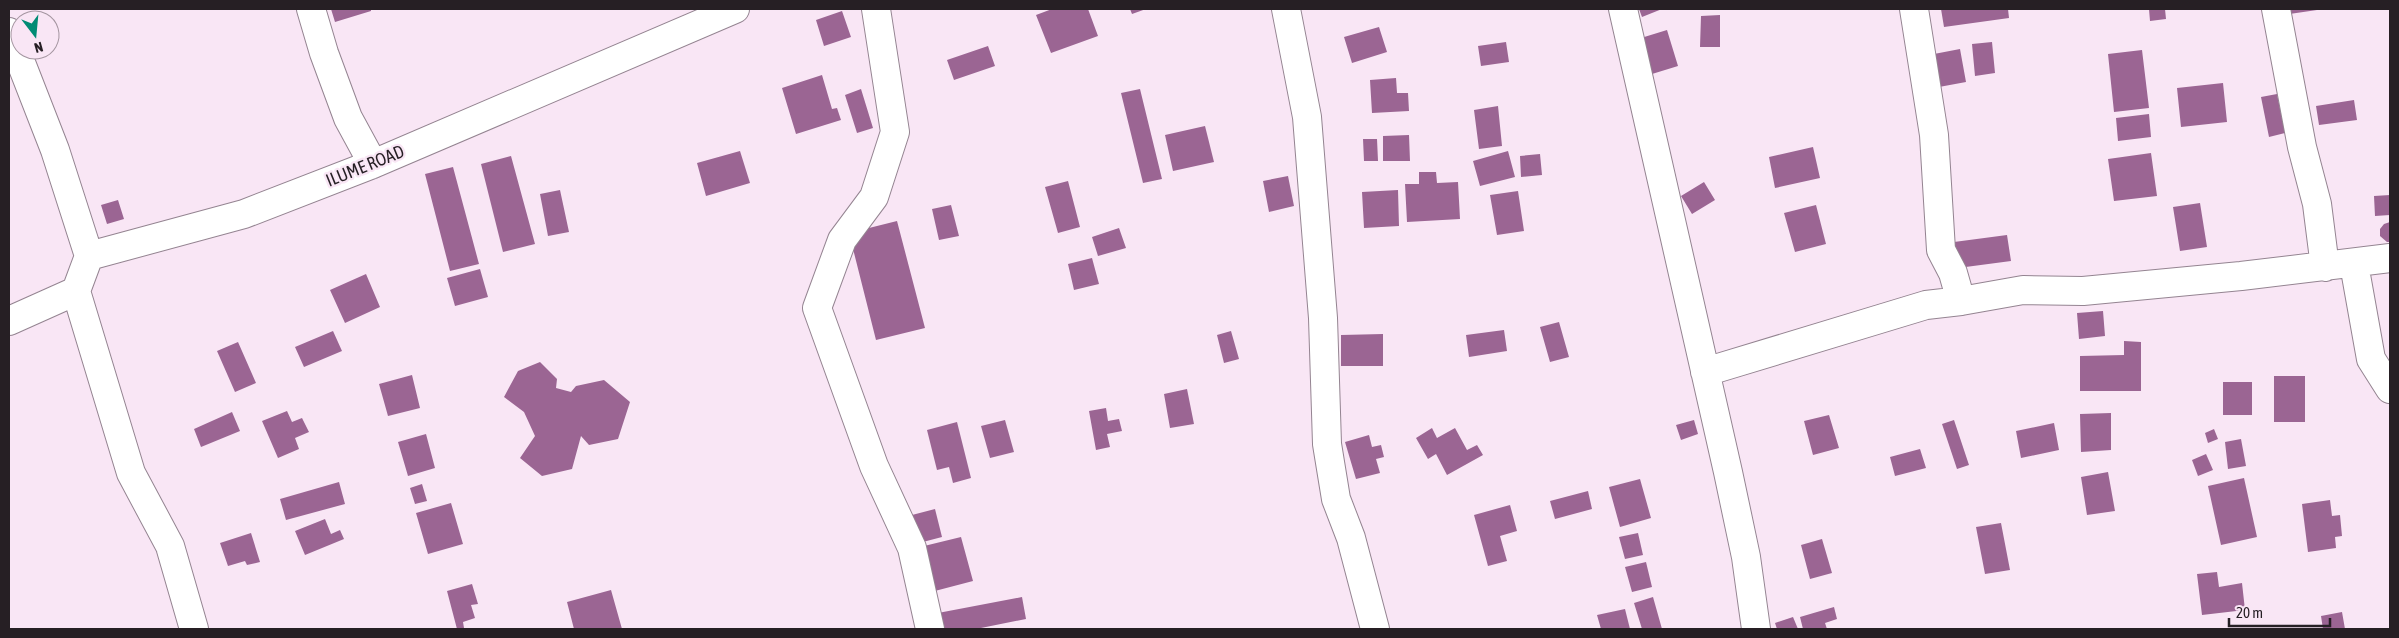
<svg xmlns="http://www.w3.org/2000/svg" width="2399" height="638" viewBox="0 0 2399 638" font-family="'Asap Condensed',sans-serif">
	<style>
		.building { fill: #9b6593 }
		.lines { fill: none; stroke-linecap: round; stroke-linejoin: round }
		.minor-casing { stroke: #948491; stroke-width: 30 }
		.minor { stroke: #fff; stroke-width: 28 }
		.labels { text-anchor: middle; stroke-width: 4.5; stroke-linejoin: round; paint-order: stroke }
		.street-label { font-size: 18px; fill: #261f24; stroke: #f9e6f5 }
	</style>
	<rect width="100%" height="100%" fill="#f9e6f5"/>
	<!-- building -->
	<path class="building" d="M331,9H371V11L335,22Z
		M1052,9H1088L1098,36L1051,53L1036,15Z
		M1130,9H1146L1132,14Z
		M1639,9H1662L1642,17Z
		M1941,9H2008L2009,18L1944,27Z
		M2149,9H2165L2166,19L2150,21Z
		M2281,9H2316L2317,10L2282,15Z
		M842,11L851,37L824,46L816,20Z
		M1720,15V47H1700L1701,16Z
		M1379,27L1387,52L1352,63L1344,37Z
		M1667,30L1678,66L1652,74L1641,38Z
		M1506,42L1509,62L1481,66L1478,46Z
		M1992,42L1995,73L1975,76L1972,44Z
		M988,46L995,66L954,80L947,60Z
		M1960,49L1966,82L1939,87L1934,54Z
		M2142,50L2149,108L2114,112L2108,54Z
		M822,75L832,109L837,108L841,120L796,134L782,88Z
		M1396,78L1397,93H1408L1409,111L1372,113L1370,80Z
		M2223,83L2227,122L2181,127L2177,88Z
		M861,89L873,128L857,133L845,95Z
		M1140,89L1162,179L1143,183L1121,93Z
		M2277,94L2285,133L2269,137L2261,97Z
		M2354,100L2357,120L2319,125L2316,106Z
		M1498,106L1502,146L1479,149L1474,110Z
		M2149,114L2151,137L2118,141L2116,118Z
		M1205,126L1214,162L1173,171L1165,135Z
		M1409,135L1410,161H1383V136Z
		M1363,139H1377L1378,161H1364Z
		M1813,147L1820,178L1775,188L1769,157Z
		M740,151L750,183L706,196L697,163Z
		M1508,151L1515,177L1480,186L1473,161Z
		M2151,153L2157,196L2114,201L2108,159Z
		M1540,154L1542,175L1521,177L1520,156Z
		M511,156L535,244L503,252L481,164Z
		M453,167L479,264L450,271L425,174Z
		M1419,172H1436L1437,183L1458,182L1460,219L1407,222L1405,184H1419Z
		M1288,176L1294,206L1269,212L1263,181Z
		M1068,181L1080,227L1058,233L1045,187Z
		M1704,182L1715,200L1692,214L1681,196Z
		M560,190L569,232L548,236L540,194Z
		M1398,190L1399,226L1364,228L1362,192Z
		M1518,191L1524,231L1497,235L1490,195Z
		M2390,195V215L2375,216L2374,196Z
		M118,200L124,219L107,224L101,205Z
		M2200,203L2207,247L2180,251L2173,207Z
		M951,205L959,236L939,240L932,209Z
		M1816,205L1826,244L1795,252L1784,213Z
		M897,221L925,328L876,340L849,233Z
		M2390,222V242H2387L2380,236V229L2384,224Z
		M1119,228L1126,248L1098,256L1092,237Z
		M2007,235L2011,261L1958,268L1954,242Z
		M1092,258L1099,284L1074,290L1068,264Z
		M480,269L488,297L455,306L447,278Z
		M366,274L380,307L345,323L330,290Z
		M2103,311L2105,336L2079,339L2077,313Z
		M1559,322L1569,357L1550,362L1540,327Z
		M1504,330L1507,351L1469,357L1466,335Z
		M333,331L342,351L304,367L295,347Z
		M1231,331L1239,359L1224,363L1217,335Z
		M1383,334V366H1341V335Z
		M2124,341L2141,342V391H2080V356L2124,355Z
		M238,342L256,383L235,392L217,351Z
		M540,362L557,379L556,388L571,392L576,386L604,380L630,402L618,439L589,445L581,436L572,469L542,476L520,458L535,436L524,412L504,397L518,371Z
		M412,375L420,408L388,416L379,384Z
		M2274,376H2305V422H2274Z
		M2223,382H2252V415H2223Z
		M1187,389L1194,424L1170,428L1164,394Z
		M1106,408L1108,421L1119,419L1122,431L1107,434L1110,447L1096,450L1089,411Z
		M287,411L292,422L302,418L309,432L295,438L299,449L278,458L262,421Z
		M232,412L240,431L201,447L194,429Z
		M2111,413V450L2081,452L2080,414Z
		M1829,415L1839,448L1813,455L1804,421Z
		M1005,420L1014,452L990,458L981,426Z
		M1694,420L1698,434L1681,440L1676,425Z
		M1954,420L1969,465L1957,469L1942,424Z
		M957,422L971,478L953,483L949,467L937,470L927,430Z
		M2054,423L2059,450L2021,458L2016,431Z
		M1432,428L1437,438L1455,428L1467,450L1477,445L1483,455L1447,475L1436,454L1428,459L1416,438Z
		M2214,429L2218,439L2208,443L2205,433Z
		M426,434L435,468L408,476L398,442Z
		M1369,435L1372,447L1381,445L1384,457L1376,459L1380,473L1356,479L1345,442Z
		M2241,439L2246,466L2228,469L2225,442Z
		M1920,449L1926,468L1895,476L1890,457Z
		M2206,454L2213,470L2198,476L2192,460Z
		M2108,472L2115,511L2087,515L2081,477Z
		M2244,478L2257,537L2221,545L2208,486Z
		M1640,479L1651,518L1620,527L1609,487Z
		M339,482L345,504L286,520L280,499Z
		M422,484L427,501L415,504L410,488Z
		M1588,491L1592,509L1555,519L1550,501Z
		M2330,500L2332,516L2340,515L2342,536L2335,537L2336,548L2308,552L2302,504Z
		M451,503L463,544L428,554L416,513Z
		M1510,505L1517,531L1500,536L1507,561L1488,566L1474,515Z
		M935,509L942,537L919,543L912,515Z
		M325,519L331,534L340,530L344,539L305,555L295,531Z
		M2001,523L2010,570L1985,574L1976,527Z
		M251,533L260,562L247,565L245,561L228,566L220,543Z
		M1638,533L1643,555L1625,559L1619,537Z
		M961,537L973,581L931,592L920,547Z
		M1822,539L1832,573L1810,579L1801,545Z
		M1646,562L1652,587L1632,592L1625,567Z
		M2217,572L2219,587L2242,583L2245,610L2202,615L2197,574Z
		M472,584L478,604L471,605L475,618L463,622L464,628L457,629L447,591Z
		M611,590L622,629H574L567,602Z
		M1022,597L1026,619L976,629H941L938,613Z
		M1653,597L1662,629H1642L1634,603Z
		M1834,607L1837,619L1825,623L1827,629H1803L1800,617Z
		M1625,609L1630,629H1601L1597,615Z
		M2342,612L2345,629H2323L2321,616Z
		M1793,617L1798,629H1777L1775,623Z"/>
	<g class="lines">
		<defs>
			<path id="minor" d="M311,9L324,53L348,118L373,164
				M876,9L895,132L874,197L842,240L817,308L874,466L912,548L930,629
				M1286,9L1307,117L1323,318L1327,444L1336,499L1351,538L1375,629
				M1623,9L1728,472L1746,557L1756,629
				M1914,9L1934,135L1941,250L1953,273L1961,301
				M2276,9L2302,147L2317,204L2325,267
				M9,32L55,150L89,256
				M2354,264L2371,359L2390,389
				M76,291L131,473L170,546L194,629
				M9,321L76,291L89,256L244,214L373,164L735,9
				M1705,372L1926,305L1961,301L2023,290L2083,291L2241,276L2390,258"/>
		</defs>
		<!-- minor casing -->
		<use href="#minor" class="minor-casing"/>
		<!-- minor -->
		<use href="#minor" class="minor"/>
	</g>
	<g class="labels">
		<!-- street labels -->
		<g class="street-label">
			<text transform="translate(365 166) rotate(-22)" y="6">ILUME ROAD</text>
		</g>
	</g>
	<!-- border -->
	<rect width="2399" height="638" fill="none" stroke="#261f24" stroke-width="20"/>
	<!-- north arrow -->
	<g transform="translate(35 35) rotate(164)"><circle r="24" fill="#f9e6f5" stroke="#a596a1"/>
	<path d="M0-4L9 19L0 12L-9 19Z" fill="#008c75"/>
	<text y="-8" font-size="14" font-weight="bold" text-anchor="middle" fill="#261f24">N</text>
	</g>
	<!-- scale -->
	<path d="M2229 618v8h101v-8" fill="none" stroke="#261f24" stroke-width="2.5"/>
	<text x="2236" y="618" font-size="15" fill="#261f24" stroke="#f9e6f5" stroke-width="4" paint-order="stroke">20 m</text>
</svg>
